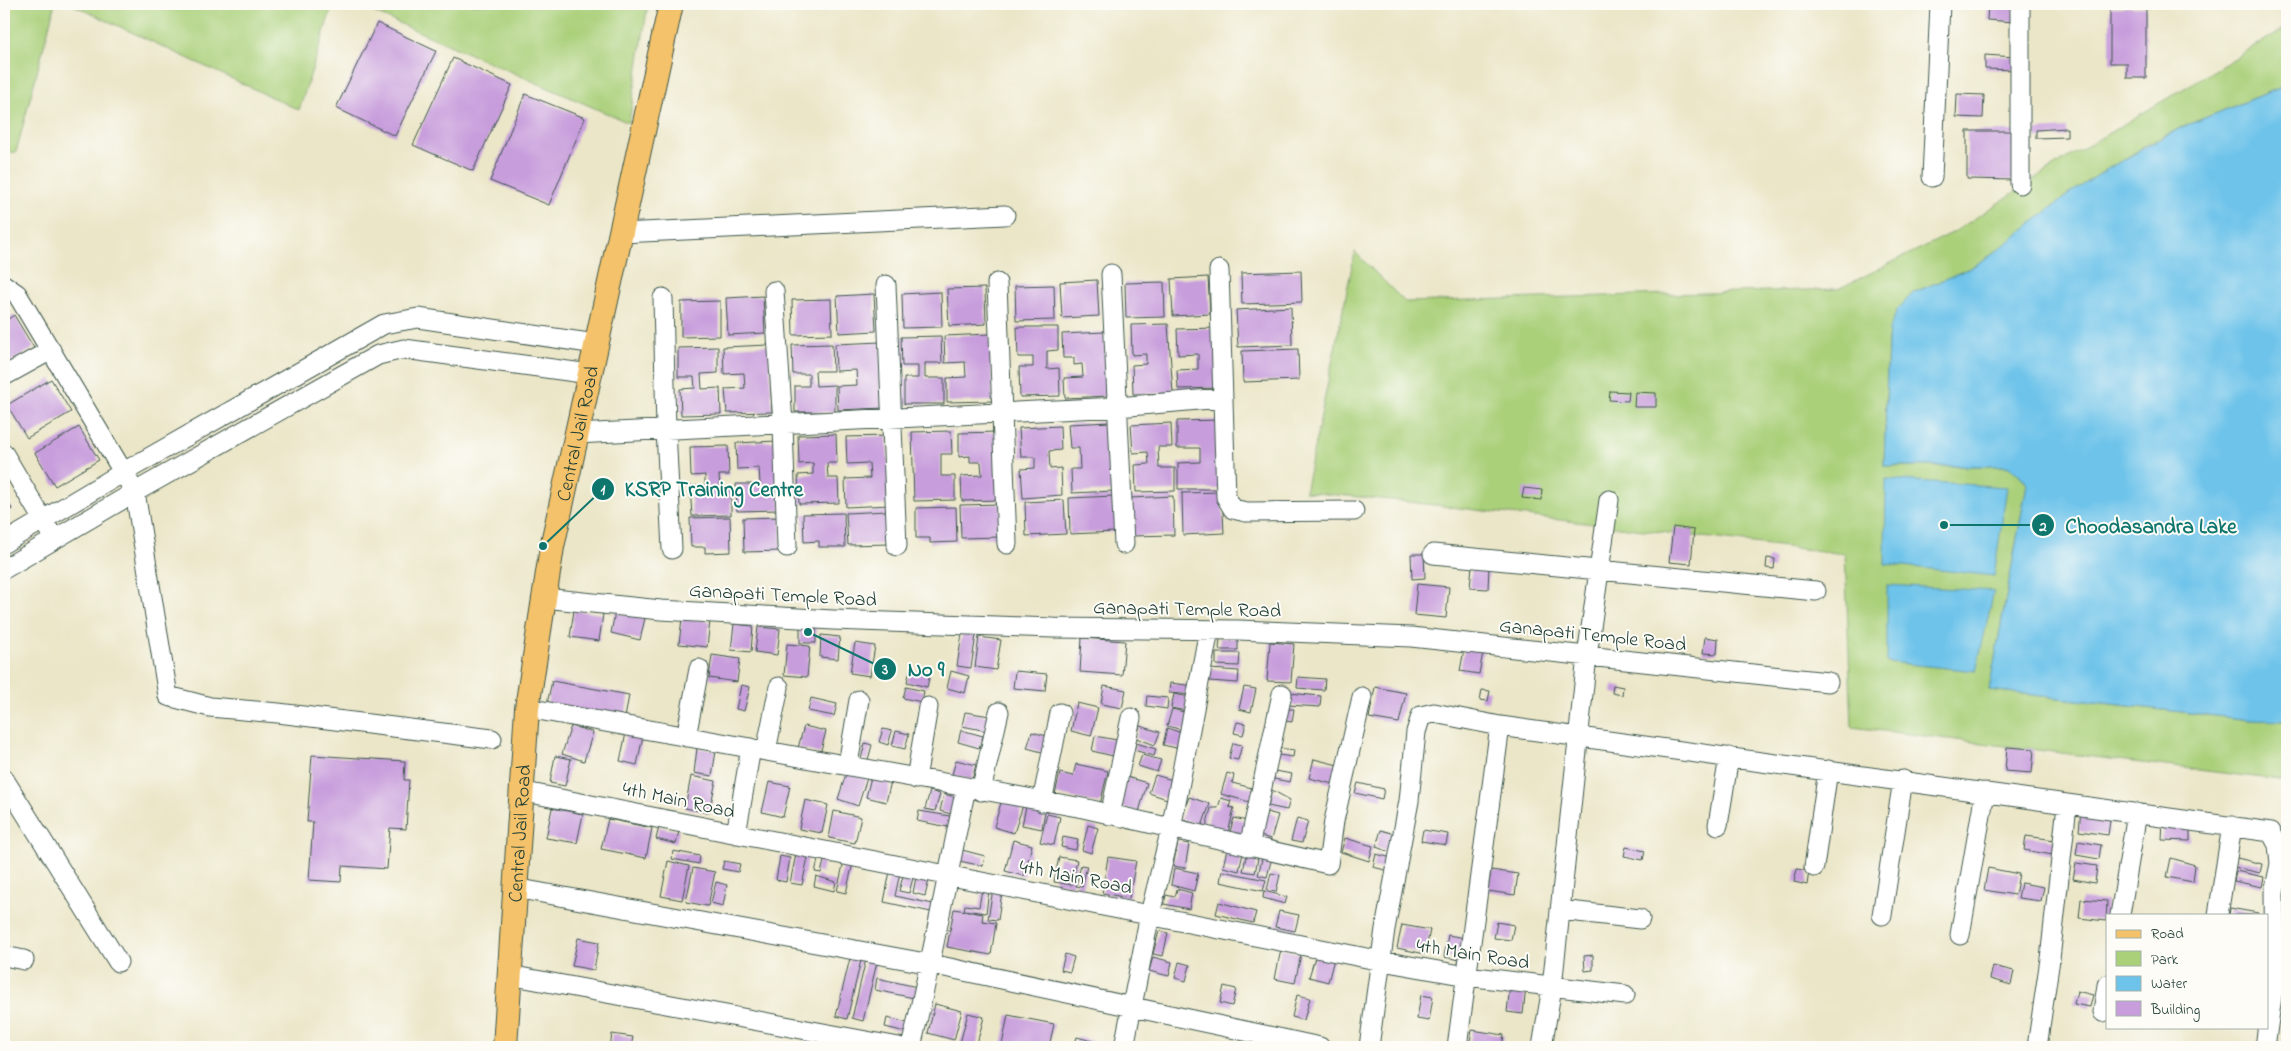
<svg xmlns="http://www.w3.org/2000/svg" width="2291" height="1051" viewBox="0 0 2291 1051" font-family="'Indie Flower',sans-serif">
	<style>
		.green { fill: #aad07a; stroke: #648657 }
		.water { fill: #6dc3ea; stroke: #46808f }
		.building { fill: #c79ddc }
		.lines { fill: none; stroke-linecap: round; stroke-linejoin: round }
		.minor-casing { stroke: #3e564a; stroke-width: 21 }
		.major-casing { stroke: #3e564a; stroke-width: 26 }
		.minor { stroke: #fff; stroke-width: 19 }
		.major { stroke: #f3c26a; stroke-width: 24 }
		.labels { text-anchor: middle; stroke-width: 4; stroke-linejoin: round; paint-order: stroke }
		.street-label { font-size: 20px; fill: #1f3d34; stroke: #fdfcf7 }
		.leader { fill: none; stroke: #0f766e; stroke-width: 2 }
		.callout-dot { fill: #0f766e; stroke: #fdfcf7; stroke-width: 2 }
		.mark-label { font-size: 15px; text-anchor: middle; font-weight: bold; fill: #fff }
		.callout-label { font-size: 21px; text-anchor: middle; font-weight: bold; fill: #0f766e; stroke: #fdfcf7; stroke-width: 4; stroke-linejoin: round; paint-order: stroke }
	</style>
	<rect width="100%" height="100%" fill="#fdfcf7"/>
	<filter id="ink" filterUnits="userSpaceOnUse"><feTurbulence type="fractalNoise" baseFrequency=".02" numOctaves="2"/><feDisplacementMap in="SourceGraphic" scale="10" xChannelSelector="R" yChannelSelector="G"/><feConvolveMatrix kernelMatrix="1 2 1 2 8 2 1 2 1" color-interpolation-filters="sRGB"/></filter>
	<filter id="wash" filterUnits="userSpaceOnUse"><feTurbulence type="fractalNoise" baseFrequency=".0096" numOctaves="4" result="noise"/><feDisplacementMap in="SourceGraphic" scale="20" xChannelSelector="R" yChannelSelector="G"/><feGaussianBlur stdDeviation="1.12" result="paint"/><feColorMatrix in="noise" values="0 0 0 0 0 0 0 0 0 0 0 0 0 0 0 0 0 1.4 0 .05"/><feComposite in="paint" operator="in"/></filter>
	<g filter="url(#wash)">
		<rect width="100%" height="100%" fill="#ebe6c8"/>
		<!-- green -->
		<path class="green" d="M4,4H55L16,152L4,153Z
			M71,4H333L299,110Z
			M355,4H648L629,123Z
			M2287,27V85L2182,127L2145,146L2069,194L1993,254L1972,267L1913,293L1888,340L1884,466H2007L2018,473L2027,484L1989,690L2251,720L2287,721V781L1852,727L1845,554L1392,500L1305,492L1355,252L1405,302L1838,289L1954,232L2062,161Z"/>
		<!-- water -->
		<path class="water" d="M2287,85V721L2251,720L1989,690L2027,484L2018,473L2007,466H1884L1888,340L1889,329L1897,310L1913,293L1972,267L1993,254L2069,194L2109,168L2182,127Z
			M1886,479L2007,487L1994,576L1885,564Z
			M1887,585L1994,591L1976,671L1887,662Z"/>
		<g id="blocks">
			<!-- building -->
			<path class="building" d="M1988,4H2015L2014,22L1987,20Z
				M2110,7H2146V78H2127V63H2110Z
				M377,23L436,51L395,136L336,108Z
				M1985,55L2015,57V70L1985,69Z
				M453,58L512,85L473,171L413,145Z
				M525,94L585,118L549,205L490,181Z
				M1957,94L1984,95L1983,118L1956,117Z
				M2067,128V137L2036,138V130Z
				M1967,131H2015L2014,180L1967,179Z
				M1301,271L1302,302L1242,304L1241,273Z
				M1208,277L1210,314L1173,316L1171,279Z
				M1097,280L1099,316L1062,318L1060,282Z
				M1164,282L1165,317L1126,318L1125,283Z
				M1054,285L1055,320L1016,321L1015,286Z
				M985,288L986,324L949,326L947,289Z
				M941,292L942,327L903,328L902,294Z
				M874,294L876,331L839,333L837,296Z
				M763,296L765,333L728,335L726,298Z
				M831,299L832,334L793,335L792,300Z
				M720,301V336L681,337V302Z
				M1291,307L1292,345L1238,347L1236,310Z
				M14,315L34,348L4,366V322Z
				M1168,324L1173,393L1133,394L1132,365L1146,364V354L1132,355L1131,325Z
				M1017,327H1058V350L1047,351V369L1059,368L1060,396L1020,397L1019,367H1033V357H1018Z
				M1215,328L1217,388L1178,389L1177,370L1198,369V354L1178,355L1177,329Z
				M1105,332L1108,396L1065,398L1064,378L1083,377L1082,364L1074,365V358H1063L1062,334Z
				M990,334L993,401L947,402V378L966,377L965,362L945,363L944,336Z
				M941,336L942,363H925V378H944V404H904V378H918V366H902L901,337Z
				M881,342L884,408L838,410L837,386L857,385L856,370L836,371L835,344Z
				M832,344L833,371H815L816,386L835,385V412H795V386H809V374H793L792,345Z
				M769,345L772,412L727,413L725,389L745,388L744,373L724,374L723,347Z
				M718,347V373L701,374L702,389L720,388L721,414L681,415L680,389L695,388L694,377H678V348Z
				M1298,349L1299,380L1243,382L1242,351Z
				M51,379L71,412L27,438L7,405Z
				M1610,391L1629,392L1628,401L1609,400Z
				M1635,392L1656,393V407H1634Z
				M1221,420V489H1178V463L1200,462V448H1177V421Z
				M1111,422L1114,491L1072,493L1071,469H1080L1079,448H1070L1068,424Z
				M1171,423L1172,447H1158L1159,468H1175V491L1136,492L1135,465L1149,464L1148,452L1133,453L1131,425Z
				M1060,426L1061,450L1049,451L1050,469L1061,468L1062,495L1023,498L1021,469L1035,468V457H1021L1019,428Z
				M79,427L99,460L55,486L35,453Z
				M951,431L952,454H941V476H955V500L914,501L912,432Z
				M998,432L1000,500L962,501L961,476L982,475L981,462H970V456L959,457V433Z
				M836,434L837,463H827L828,478H838L839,503L799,504L798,475L813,474V463L799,464L798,435Z
				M887,436L890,505L846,507L845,479L870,478L869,463L847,464L846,437Z
				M777,441L781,510L737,511L736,484H760L759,468L737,469L736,443Z
				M728,446L729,475H719L720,490L731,489V515L692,516L690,486H705V475L691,476L690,447Z
				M1524,488L1542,490L1541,500L1522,498Z
				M1222,492L1224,533L1183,535L1182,493Z
				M4,495L12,509L4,514Z
				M1115,496L1116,532L1070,534L1069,498Z
				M1173,496L1174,535L1132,536L1131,498Z
				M1064,500L1066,534L1026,536L1025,502Z
				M1001,504V537L961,538L960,505Z
				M956,507L957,542L930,543V538H916V508Z
				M888,511L889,544L848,545L846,513Z
				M844,513L845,547H819V541L804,542L803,514Z
				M730,517L731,552L705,553V547H691L690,518Z
				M781,517V551L744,552L743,518Z
				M1673,527L1694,530L1691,564L1669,562Z
				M1411,554H1424L1425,578L1412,579Z
				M1767,558L1775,559L1774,569L1766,568Z
				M1472,565L1489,566L1488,589L1470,588Z
				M1417,584L1449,587L1446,618L1414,615Z
				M574,610L603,614L599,641L570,637Z
				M615,612L645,618L640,640L611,633Z
				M682,618L710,621L707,647L679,644Z
				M800,620L816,621V643H800Z
				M734,624L753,626L751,652L731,650Z
				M758,627L780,629L777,655L755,652Z
				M962,634L976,635L971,668L957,666Z
				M821,635L840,637L838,659L820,657Z
				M979,637L1001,640L996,670L975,667Z
				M1705,637L1718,639L1717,654L1703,653Z
				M1082,638L1125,641L1122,675L1080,672Z
				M1220,638H1238V650H1219Z
				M1270,642L1294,644L1291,682L1267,681Z
				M855,643L875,646L870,676L850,673Z
				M787,644L810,646L807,677L784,675Z
				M1465,644L1484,647L1479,674L1460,671Z
				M1216,653H1240L1239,666L1216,665Z
				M712,655L740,659L737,682L709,678Z
				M1210,669L1239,671L1238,683L1209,681Z
				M910,670L930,674L927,687L907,682Z
				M951,671L969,676L965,693L947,688Z
				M1015,671L1047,674L1045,691L1013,688Z
				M1298,677L1325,679L1324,690L1297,688Z
				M552,681L629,695L625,718L547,704Z
				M1170,683L1195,686L1194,695L1169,693Z
				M741,685L750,687L744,711L736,709Z
				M1613,685L1623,687L1622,695L1612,693Z
				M1104,686L1126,690L1122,708L1101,704Z
				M906,687L924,691L922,702L903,698Z
				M1244,687L1256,689L1251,712L1239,709Z
				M1375,687L1406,693L1399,723L1369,718Z
				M1482,690L1490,691L1488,701L1480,700Z
				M1289,693L1321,696L1320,707L1288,705Z
				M1174,694L1195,698L1192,712L1171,708Z
				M1147,696L1168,698L1167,709L1146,706Z
				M811,698L837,704L834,716L808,711Z
				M1077,703L1098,708L1091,736L1071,731Z
				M1172,709L1192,714L1187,731L1167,726Z
				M1287,709H1294L1292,722L1285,721Z
				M965,712L990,716L987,731L962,726Z
				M1237,722L1246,724L1243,735L1234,733Z
				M571,726L593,732L584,761L562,754Z
				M804,726L826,731L820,754L798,748Z
				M1140,726L1160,732L1155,745L1136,738Z
				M1167,728L1185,734L1181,749L1163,745Z
				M883,729L892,731L888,745L879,742Z
				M961,730L983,736L979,748L958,742Z
				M896,731L909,734L905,749L892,746Z
				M1032,732L1054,738L1049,754L1027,748Z
				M626,733L643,736L637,765L620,761Z
				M1095,736L1117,740L1113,756L1092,751Z
				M865,743L872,745L868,760L861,759Z
				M1136,743L1156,749L1154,756L1134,750Z
				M1233,743L1242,745L1238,760L1229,758Z
				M2007,747L2034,749L2032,773L2005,771Z
				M697,748L716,751L712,776L694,773Z
				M1278,748L1294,750L1293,757L1278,755Z
				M312,755L405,761L404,780H409L406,829L390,828L387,869L342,866L341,882L309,880L313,822H307Z
				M1142,755L1161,760L1157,772L1138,766Z
				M555,756L571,759L565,786L550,783Z
				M1314,759L1342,766L1337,785L1309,778Z
				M956,760L976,765L972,780L952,775Z
				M1076,764L1108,771L1100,804L1055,794L1060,773L1073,776Z
				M847,771L867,778L858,806L838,799Z
				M1275,771L1292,774L1290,782L1274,779Z
				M872,773L892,777L886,802L866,797Z
				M1227,773L1234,775L1232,783L1256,789L1253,803L1221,794Z
				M1155,775L1176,781L1170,800L1149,793Z
				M691,776L716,781L709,813L685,808Z
				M1127,777L1147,783L1139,812L1119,806Z
				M769,782L790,786L783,817L762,812Z
				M1358,783L1384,789L1382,799L1355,793Z
				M1272,790L1290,800L1287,810L1268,806Z
				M930,791L940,794L935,811L925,809Z
				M944,794L955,797L951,814L940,811Z
				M1189,797L1210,804L1202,826L1181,819Z
				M1221,798L1231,801L1229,807L1234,808L1228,833L1206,827L1211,808H1218Z
				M1002,799L1023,805L1014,833L994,827Z
				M805,800L828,805L822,833L799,829Z
				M1026,807L1045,811L1042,829L1022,825Z
				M552,808L583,814L577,843L546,838Z
				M2081,809L2111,813L2108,835L2079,831Z
				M834,811L861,817L855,843L829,838Z
				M919,811L950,816L948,827L917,821Z
				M1267,812L1278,815L1271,839L1260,836Z
				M1047,814L1060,817L1054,845L1040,842Z
				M1234,818L1247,821L1243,836L1230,832Z
				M1297,818L1308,821L1302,843L1291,841Z
				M608,819L652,828L646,858L601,849Z
				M2163,820L2190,822V841L2162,840Z
				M1088,825L1098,828L1091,853L1082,850Z
				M659,827L679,831L676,844L656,839Z
				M1381,830L1398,835L1393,853L1376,847Z
				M1423,830L1448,834L1446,845L1421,841Z
				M2026,836L2055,840L2053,855L2024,850Z
				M1063,837L1078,840L1076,850L1061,847Z
				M1345,838L1373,846L1369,861L1341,852Z
				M1013,840L1032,845L1024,876L1005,871Z
				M2078,841L2101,845L2099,859L2076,855Z
				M1178,842L1189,844L1185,868L1173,866Z
				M1626,847L1645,851L1643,860L1624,856Z
				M1227,849L1243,853L1239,871L1223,867Z
				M962,850L985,856L983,866L959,861Z
				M673,851L700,856L699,864L672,859Z
				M796,854L808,857L802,885L790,883Z
				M1376,854L1392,858L1389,871L1373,867Z
				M780,856L790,858L786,882L776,880Z
				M819,856L825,857L821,873L815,872Z
				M1246,856L1258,858L1255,873L1243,871Z
				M1059,857L1077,860L1072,885L1054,882Z
				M1108,857L1136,861L1129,898L1102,893Z
				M2171,858L2195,865L2193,882L2167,877Z
				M2237,858L2262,864L2260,873L2234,867Z
				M1262,859L1271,861L1267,877L1258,875Z
				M668,861L689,866L682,900L661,896Z
				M724,861L740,864L738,872L722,869Z
				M844,861L853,863L846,893L837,891Z
				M2076,863L2097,866L2095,883L2073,879Z
				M1081,865L1087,866L1082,887L1076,886Z
				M693,868L715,872L708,906L686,902Z
				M1174,868L1198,873L1194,891L1171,885Z
				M1988,868L2019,874L2015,895L1984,890Z
				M1797,869L1809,871L1807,885L1794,882Z
				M1491,870L1518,874L1515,895L1488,891Z
				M890,871L900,873L895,896L933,904L931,912L884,902Z
				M1222,871L1266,880L1263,891L1220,882Z
				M2236,871L2264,877L2262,887L2234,881Z
				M1271,873L1280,875L1276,892L1267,890Z
				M816,876L836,882L834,891L814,886Z
				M903,876L913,878L909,893L899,891Z
				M916,877L929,880L925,896L913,893Z
				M716,882L727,885L723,906L711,903Z
				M2021,883L2044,887L2041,901L2018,898Z
				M982,889L989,890L986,913L964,910L965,905L979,907Z
				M993,889L1002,891L998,920L988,919Z
				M1177,889L1192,893L1189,909L1164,904L1166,895L1175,897Z
				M1264,891L1287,897L1285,904L1263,898Z
				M2081,899L2107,901L2106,921L2079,918Z
				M1219,902L1256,912L1253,923L1216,914Z
				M2230,908L2258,913L2257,915H2229Z
				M954,909L983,914L982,921L996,923L991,955L947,947Z
				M1279,911L1299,915L1295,931L1275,927Z
				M1497,922L1514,925L1511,940L1494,938Z
				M1402,925L1430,930L1425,954L1397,948Z
				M1159,931L1168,933L1163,956L1153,954Z
				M1448,935L1465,938L1460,960L1444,957Z
				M578,938L599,942L594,970L572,966Z
				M1281,949L1301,954L1295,983L1275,979Z
				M1317,951L1335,955L1328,982L1309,977Z
				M851,954L862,956L847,1019L836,1016Z
				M1065,954L1074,957L1070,972L1061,970Z
				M867,955L878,958L863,1021L852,1018Z
				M1593,955V970L1585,971L1584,956Z
				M1153,957L1172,962L1169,976L1149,971Z
				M1179,962L1190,965L1186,981L1175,978Z
				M1993,966L2014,971L2011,985L1990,979Z
				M877,978L917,987L914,998L875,990Z
				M1224,986L1236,989L1232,1006L1220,1003Z
				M1510,986L1526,987L1523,1014L1507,1012Z
				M2077,991L2093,995L2090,1007L2074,1004Z
				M1297,995L1310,998L1304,1020L1292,1017Z
				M1421,995L1433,997L1429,1021L1417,1019Z
				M935,1004L962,1011L954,1040L928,1033Z
				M968,1013L984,1017L976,1047L960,1043Z
				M1008,1015L1054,1024L1049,1047L1002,1045Z
				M887,1018L908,1023L906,1032L885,1027Z
				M1472,1030L1504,1035L1502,1047H1469Z
				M612,1034L633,1037L631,1047H610Z
				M1077,1037L1096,1042L1095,1047H1074Z"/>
		</g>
	</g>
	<g filter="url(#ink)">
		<use href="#blocks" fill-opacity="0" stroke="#3e564a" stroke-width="1"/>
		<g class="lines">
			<defs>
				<path id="minor" d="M1932,177L1940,4
					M2020,184V4
					M621,233L1005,215
					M1219,270L1226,497L1233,509L1246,512L1354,511
					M1111,274L1124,544
					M997,283L1007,544
					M4,285L17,294L135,492L168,696L210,707L278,713L492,739
					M886,285L897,546
					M774,291L783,424L787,547
					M663,298L666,430L672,549
					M4,376L51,350
					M576,434L1118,407L1222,398
					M4,454L50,532
					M4,543L122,473L384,324L418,318L596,344
					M1433,554L1816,591
					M4,569L135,492L378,355L404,349L590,374
					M544,598L661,610L833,620L1053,628L1238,630L1411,637L1828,682
					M527,708L1083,808L1328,864L1334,821L1362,697
					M686,737L699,669
					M766,751L779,687
					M848,764L859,700
					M4,779L118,962
					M916,779L928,707
					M520,791L1382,961L1467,976L1625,995
					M981,791L999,712
					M1042,802L1060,713
					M1110,815L1131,718
					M1718,825L1729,757
					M736,834L751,748
					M1249,847L1282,694
					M1814,867L1828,770
					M515,888L931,964L1320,1047
					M1560,910L1640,919
					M1882,915L1903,780
					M2120,915L2137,813
					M2218,915L2232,826
					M1960,935L1985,792
					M4,956L24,960
					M509,975L899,1047
					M2103,1012L2107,985
					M911,1047C932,961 947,875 966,788
					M1124,1047L1150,914L1171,829L1209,630
					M1369,1047L1385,929L1409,801L1416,732L1421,716L1434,713L1500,726L2271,832L2278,845L2280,864L2274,893L2275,975L2265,1047
					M1457,1047L1500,726
					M1542,1047L1552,987L1587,656L1609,500
					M2037,1047L2050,959L2067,805"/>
				<g id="major">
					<path id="s1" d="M505,1047L527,708L552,547L671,4"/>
				</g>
			</defs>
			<!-- minor casing -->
			<use href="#minor" class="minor-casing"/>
			<!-- major casing -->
			<use href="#major" class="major-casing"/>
			<!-- minor -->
			<use href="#minor" class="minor"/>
			<!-- major -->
			<use href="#major" class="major"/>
		</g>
	</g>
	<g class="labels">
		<!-- street labels -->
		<g class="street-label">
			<text dy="7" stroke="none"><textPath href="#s1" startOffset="619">Central Jail Road</textPath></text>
			<text transform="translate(783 594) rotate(3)" y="7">Ganapati Temple Road</text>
			<text transform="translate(1187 608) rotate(1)" y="7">Ganapati Temple Road</text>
			<text transform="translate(1593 634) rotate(6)" y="7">Ganapati Temple Road</text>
			<text transform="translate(679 799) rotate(12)" y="7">4th Main Road</text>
			<text dy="7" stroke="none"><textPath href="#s1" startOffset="214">Central Jail Road</textPath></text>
			<text transform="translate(1076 876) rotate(11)" y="7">4th Main Road</text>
			<text transform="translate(1473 953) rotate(9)" y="7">4th Main Road</text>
		</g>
	</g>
	<!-- callouts -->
	<path class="leader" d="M543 546L603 489M1944 525L2043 525M808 632L885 669"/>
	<g class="callout-dot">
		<circle cx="543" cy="546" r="5"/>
		<circle cx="1944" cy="525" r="5"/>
		<circle cx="808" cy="632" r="5"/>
		<circle cx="603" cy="489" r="12"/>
		<circle cx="2043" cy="525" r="12"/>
		<circle cx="885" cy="669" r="12"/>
	</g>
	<g class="mark-label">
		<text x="603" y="494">1</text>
		<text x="2043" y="531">2</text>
		<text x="885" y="674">3</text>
	</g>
	<g class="callout-label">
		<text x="714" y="496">KSRP Training Centre</text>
		<text x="2151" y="533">Choodasandra Lake</text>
		<text x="926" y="676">No 9</text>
	</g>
	<!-- margin -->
	<rect width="2291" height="1051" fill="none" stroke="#fdfcf7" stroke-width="20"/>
	<!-- legend -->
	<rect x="2106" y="914" width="162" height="115" fill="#fdfcf7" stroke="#a4b0a9"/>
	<rect x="2116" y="930" width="25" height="8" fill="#f3c26a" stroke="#a4b0a9"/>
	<text x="2151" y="938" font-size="15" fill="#1f3d34">Road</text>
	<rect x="2116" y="951" width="25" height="15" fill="#aad07a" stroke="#a4b0a9"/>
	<text x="2151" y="964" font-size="15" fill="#1f3d34">Park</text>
	<rect x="2116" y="976" width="25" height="15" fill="#6dc3ea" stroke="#a4b0a9"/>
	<text x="2151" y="988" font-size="15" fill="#1f3d34">Water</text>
	<rect x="2116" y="1001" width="25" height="15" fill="#c79ddc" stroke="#a4b0a9"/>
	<text x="2151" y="1014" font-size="15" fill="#1f3d34">Building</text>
</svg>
